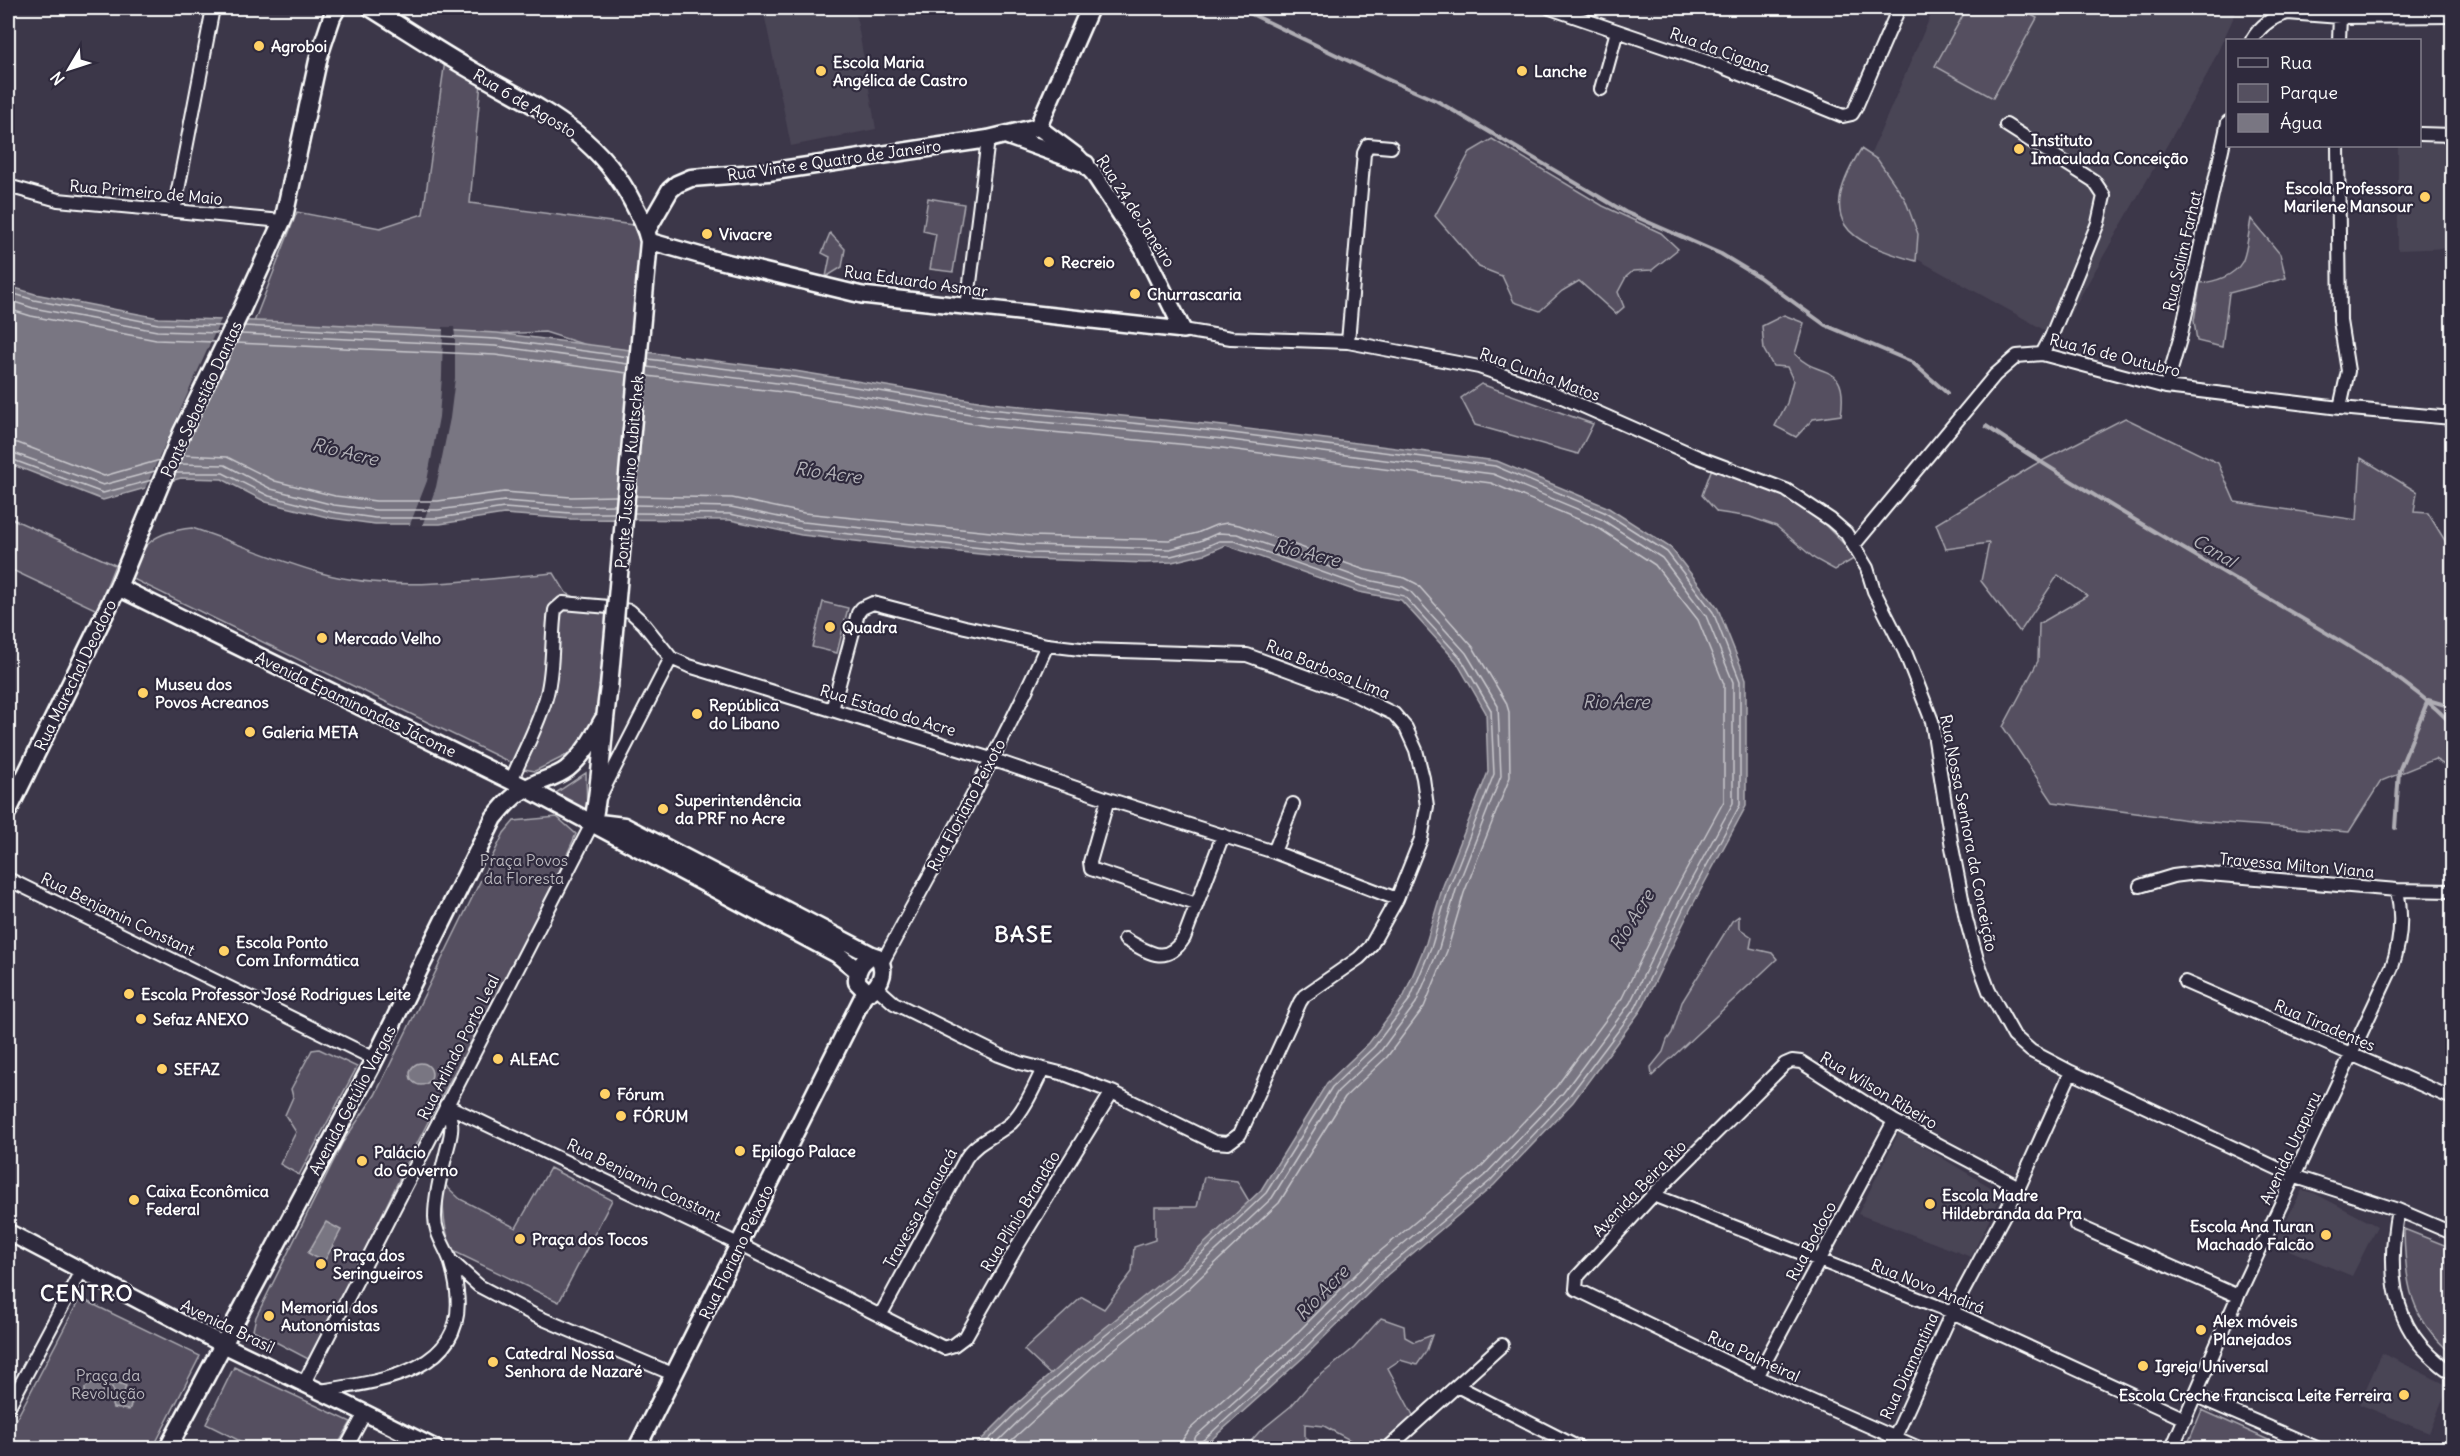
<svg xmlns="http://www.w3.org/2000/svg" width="2460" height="1456" viewBox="0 0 2460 1456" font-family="Delius,sans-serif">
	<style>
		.built { fill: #494455 }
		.green { fill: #555060; stroke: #aaa8b0; stroke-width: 1.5 }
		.water { fill: #797682; stroke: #afadb4; stroke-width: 1.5 }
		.pier { fill: #3c3749 }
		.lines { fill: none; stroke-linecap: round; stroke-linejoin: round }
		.shore { stroke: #c9c8cd; stroke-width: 1.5 }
		.stream { stroke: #afadb4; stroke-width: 4 }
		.minor-casing { stroke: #fff; stroke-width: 16 }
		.tertiary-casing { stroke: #fff; stroke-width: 20 }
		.secondary-casing { stroke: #fff; stroke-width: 21 }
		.minor { stroke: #2f2a3d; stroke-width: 12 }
		.tertiary { stroke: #2f2a3d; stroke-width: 15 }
		.secondary { stroke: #2f2a3d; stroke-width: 16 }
		.secondary-bridge-casing { stroke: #fff; stroke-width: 21; stroke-linecap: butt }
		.secondary-bridge { stroke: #2f2a3d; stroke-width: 16 }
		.poi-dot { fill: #ffd166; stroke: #2f2a3d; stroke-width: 2 }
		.labels { text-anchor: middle; stroke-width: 4.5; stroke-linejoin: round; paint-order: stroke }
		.poi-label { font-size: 16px; font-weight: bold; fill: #fff; stroke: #2f2a3d; text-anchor: start }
		.street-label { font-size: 16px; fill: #fff; stroke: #2f2a3d }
		.park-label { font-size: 16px; fill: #bbb9bf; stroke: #2f2a3d }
		.water-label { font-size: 18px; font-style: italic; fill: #b5b4ba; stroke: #2f2a3d }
		.district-label { font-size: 22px; font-weight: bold; letter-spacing: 1.5px; fill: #fff; stroke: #2f2a3d }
	</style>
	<rect width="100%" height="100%" fill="#3c3749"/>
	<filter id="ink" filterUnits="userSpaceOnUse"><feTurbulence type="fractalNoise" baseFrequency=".0167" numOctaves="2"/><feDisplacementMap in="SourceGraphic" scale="12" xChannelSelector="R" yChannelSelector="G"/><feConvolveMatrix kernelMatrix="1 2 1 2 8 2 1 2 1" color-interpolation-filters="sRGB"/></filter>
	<g filter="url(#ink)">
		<!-- built -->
		<path class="built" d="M825,8H855L876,129L791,146L764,13Z
			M1934,8H2238L2205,79L2057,337L1843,218Z
			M2420,141L2452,142V248L2398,250V146H2420Z
			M1899,1132L2002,1194L1971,1257L1858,1214Z
			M2302,1190L2314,1193L2377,1226L2352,1276L2274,1244Z
			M2382,1353L2449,1386L2429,1433L2359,1404Z"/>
		<!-- green -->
		<path class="green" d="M1967,8H2018L2037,18L1993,98L1935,66Z
			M445,61L481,82L470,203L633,225L642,246L630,359L545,332L465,335L254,322L297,212L380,228L423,214Z
			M1492,139L1603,206L1661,233L1678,249L1652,270L1633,271L1626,277L1618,292L1624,307L1616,314L1579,281L1562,291L1540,311L1514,302L1502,276L1479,267L1435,216L1470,152Z
			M1861,149L1878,160L1905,199L1918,234L1916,261C1843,241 1817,221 1861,149Z
			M928,198L964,204L953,272L930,269L936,234L923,231Z
			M2251,219L2280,254L2286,278L2229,293L2222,347L2197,341L2194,321L2200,283C2215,282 2234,276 2242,262C2247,253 2249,229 2251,219Z
			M830,233L845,249L842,267L826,277L830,257L822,253Z
			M1784,315L1804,323L1795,354C1818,380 1849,359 1841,415L1813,419L1796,437L1775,426L1787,403L1793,380L1787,367L1773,366L1764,350L1762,326Z
			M1481,384L1593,424L1578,454L1475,425L1461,398Z
			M2125,418L2218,463L2235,502L2357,520L2361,458L2417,492L2414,512L2428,513L2452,552V770L2435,759L2381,781L2349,832L2196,821L2053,802L2003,727L2038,661L2039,624L2087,596L2058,575L2020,632L1981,581L1989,543L1946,549L1936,524L2034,465Z
			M1712,468L1759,484L1804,504L1857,557L1835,570L1815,559L1776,526L1750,517L1717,512L1702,495Z
			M8,517L115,565L97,610L8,568Z
			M192,528C235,542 277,561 321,573C397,594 477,579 554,573L566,593L610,614L598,717L582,743L563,757L535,771L524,769L129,577C144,543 152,532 192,528Z
			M823,602L848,608L837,653L812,647Z
			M586,773L587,812L553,795Z
			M557,817L576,834C534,933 479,1025 429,1120C388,1199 351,1281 312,1361L253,1330L256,1317L343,1142L375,1095L504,833L514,821Z
			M1739,916V928L1752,937L1750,948L1772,953L1777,959L1652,1076L1651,1067L1663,1052L1667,1040L1672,1033L1682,1002L1732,921Z
			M319,1049L357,1067L299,1175L280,1164L296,1132L285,1115L293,1097L291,1089L312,1050Z
			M550,1168L612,1200L559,1302L451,1250C445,1228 441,1208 444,1184L460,1199L516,1228Z
			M1204,1177L1237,1181L1259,1218L1059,1383L1024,1350L1082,1297L1104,1309L1132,1272L1134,1247L1155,1240V1207H1197Z
			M2404,1229L2452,1248V1354C2410,1318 2405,1283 2404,1229Z
			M80,1298L200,1356L153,1448H8V1435Z
			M1381,1318L1404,1326L1405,1337L1414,1342L1432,1335L1426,1352L1417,1365L1400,1360L1388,1368L1414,1417L1382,1448L1361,1446L1324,1426L1305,1424V1436L1315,1448H1245L1259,1432L1291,1406L1310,1384L1354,1348Z
			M234,1367L351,1422L336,1448H254L206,1424Z
			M2202,1410L2286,1448H2186Z"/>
		<!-- water -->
		<path class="water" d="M8,286L35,294L159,318L289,322L497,333L795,371L990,403L1224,426L1497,461L1607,507L1671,548L1718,609L1746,679V806L1691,908L1641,1010L1573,1102L1494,1185L1387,1275L1306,1355L1202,1448H973L1019,1402L1081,1347L1173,1273L1261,1190L1327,1083L1369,1043L1404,996L1426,943L1443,886L1488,772L1486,713L1456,661L1401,600L1359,592L1226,545L1205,554L1172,562L1145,563L1029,559L909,547L801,535L730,520L571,519L504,514L440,524H375L331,518L266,502L222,479L181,478L103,500L8,463Z
			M410 1074a11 11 0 1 1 22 0a11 11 0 1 1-22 0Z
			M326,1222L341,1230L324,1262L308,1253Z
			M105,1373L114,1381L126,1386L122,1398L132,1403L129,1410L113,1408L110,1399L114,1392L112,1387L104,1388C101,1395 101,1401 92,1402L85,1396V1388L93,1382L92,1377L95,1375L99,1378Z"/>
		<!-- pier -->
		<path class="pier" d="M222,317H247L217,377L171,484L144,491Z
			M443,327H454L455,337V378L450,418L436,487L422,526L409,527L427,481L439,417L442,377Z"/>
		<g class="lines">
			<!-- shore -->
			<path class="shore" d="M8,292L34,300L158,324L223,326
				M8,300L33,308L157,331L219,333
				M8,309L31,316L156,340L215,342
				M244,326L496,339L629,357
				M241,334L495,346L628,364
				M236,343L495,355L627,373
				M648,359L794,377L989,409L1224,432L1495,466L1604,512L1667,552L1713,612L1740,681V805L1685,905L1636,1007L1568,1098L1490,1181L1383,1271L1302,1351L1201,1442L1199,1448
				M647,367L793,385L989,417L1223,439L1493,474L1601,519L1662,558L1706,616L1733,682V803L1679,902L1630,1003L1563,1093L1485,1175L1378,1265L1297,1345L1196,1436L1191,1448
				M647,376L791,393L987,426L1222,448L1491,483L1597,527L1655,565L1698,620L1724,684V801L1671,898L1622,998L1556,1087L1479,1169L1372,1258L1291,1339L1190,1429L1183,1439L1182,1448
				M8,442L18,443L104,476L160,460
				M8,451L103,485L155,471
				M183,455L227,457L275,481L335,496L376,501H438L504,492L571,497L616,496
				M8,458L103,493L152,480
				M179,464L225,465L271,489L334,505L376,510H438L504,501L571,506L615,505
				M176,473H223L269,496L332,512L375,518H439L504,508L571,513H615
				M636,496L732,498L804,513L1031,536L1169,540L1197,533L1216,525L1227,523L1239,525L1365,570L1405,578L1417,584L1473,647L1506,702L1509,712L1510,777L1464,893L1447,951L1424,1007L1387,1057L1345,1097L1279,1203L1187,1290L1096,1364L1003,1448
				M635,505L731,507L803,522L1030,545L1170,549L1200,541L1218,533L1237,534L1363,579L1403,587L1410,591L1466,653L1498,706L1501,776L1456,890L1439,948L1416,1003L1380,1052L1338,1091L1272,1198L1182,1283L1090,1357L1028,1412L991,1448
				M634,513L730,514L802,529L1030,553L1171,556L1203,548L1219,541H1235L1361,586L1404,596L1460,657L1491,710L1494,774L1449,888L1432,945L1410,999L1374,1047L1332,1087L1266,1193L1177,1277L1085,1352L1023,1406L980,1448"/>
			<!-- stream -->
			<path class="stream" d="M1239,8L1382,77L1437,101L1625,212L1721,254L1759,277L1825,325L1912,362L1947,393
				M1986,426C2078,488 2174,543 2269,599C2332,637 2401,672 2452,724
				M2395,828L2399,771L2428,700L2452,707"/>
			<defs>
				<path id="minor" d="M1550,8L1720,66L1843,116L1852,114L1855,109L1899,8
					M2252,40C2260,26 2272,17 2288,13L2340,17L2452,16
					M2339,40L2340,17
					M1601,89L1617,31
					M2006,125L2094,181L2104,196L2098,223L2051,337L2042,354
					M2420,134L2452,135
					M2338,146L2340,321L2348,371L2340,408
					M8,186L58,200L282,221
					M174,211L213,8
					M967,307L988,139
					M1183,330L1231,338L1348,342L1479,367L1553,393L1698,457L1786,490L1831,520L1846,533L1867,568L1874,591L1905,652L1932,721L1952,847L1966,919L1977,959L1989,991L2014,1036L2031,1051L2071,1072L2296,1177L2398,1210L2452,1233
					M1348,342L1364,153L1368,145L1391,147
					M2166,387L2180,339L2228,122
					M1854,545L1995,375L2017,356L2042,354L2166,387L2340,408L2452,418
					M832,710L858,613L862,608L873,603L965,627L1047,645L1089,650L1247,655L1351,693L1394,714L1406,728L1416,750L1423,778L1427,806L1421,839L1397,899L1370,947L1359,958L1304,996L1300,1002L1240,1134L1228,1143L1214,1142L1112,1092L1064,1074L1020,1063L999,1055L894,1003L876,987
					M511,781C523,752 539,725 547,694C554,666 551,639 555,610L563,603L609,607L630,611L643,623L671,658L689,666L991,759L1108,799L1274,852L1397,899
					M600,796L671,658
					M1108,799L1090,862L1091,869L1196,904
					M1274,852L1293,804
					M8,879L375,1059
					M2140,886L2173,876L2197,873L2397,890L2452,891
					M1125,939C1149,953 1166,966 1184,938L1223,835
					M882,963C938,858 999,754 1047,645
					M2185,982L2452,1098
					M446,1105L740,1245L944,1348L954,1345L966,1336L1019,1243L1112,1092
					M1653,1195L1952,1312L2185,1419
					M2398,1210C2388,1261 2390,1318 2430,1355C2437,1361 2444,1369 2452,1372
					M2076,1225L2238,1296
					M450,1260L479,1286L536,1316L675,1375
					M880,1316L966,1158C977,1141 996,1136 1011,1123C1025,1109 1034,1087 1043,1069
					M1757,1377L1894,1121
					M304,1383L593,822
					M1457,1386L1579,1448
					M319,1391C377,1382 467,1373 457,1292C456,1282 453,1270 450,1260C445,1246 435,1234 435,1217C435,1196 441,1174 446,1154C448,1144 453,1133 451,1122C450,1116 448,1110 446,1105
					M2196,1396L2317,1448
					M8,1408L81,1271
					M346,1448L365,1413
					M1388,1448L1502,1345
					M1890,1448L1952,1312L2019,1187L2071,1072
					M1919,1448L1757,1377L1576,1289L1577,1277L1653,1195L1785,1064L1792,1061L1801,1062L1894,1121L2019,1187
					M2172,1448L2238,1296L2392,967C2401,941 2403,917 2397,890"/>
				<path id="tertiary" d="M1038,127L1078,157L1093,173L1143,249L1183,330
					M649,241L709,258L862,295L1183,330
					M8,1232L222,1344L365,1413L435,1448"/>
				<path id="secondary" d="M371,8C405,29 438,51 473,71C539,109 597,132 633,203C640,216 646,227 649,241L630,452
					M1005,135L1086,164
					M647,230L670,190L677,184L691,178L768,172L988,139L1038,127L1090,8
					M118,587L526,788L837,954L857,970
					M8,811L118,587L182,432L241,311L284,217L319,56L332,17L337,8
					M593,822C602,778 602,732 609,687
					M599,823L624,826L872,955
					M872,955L878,957C886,969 882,983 871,991H866L857,982C856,968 862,962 872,955Z
					M168,1448L371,1067L494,818C503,807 512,796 525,789C538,780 554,779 567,769C583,756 593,738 603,720
					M637,1448L866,991"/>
			</defs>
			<!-- minor casing -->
			<use href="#minor" class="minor-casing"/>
			<!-- tertiary casing -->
			<use href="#tertiary" class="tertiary-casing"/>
			<!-- secondary casing -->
			<use href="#secondary" class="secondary-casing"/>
			<!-- minor -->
			<use href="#minor" class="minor"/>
			<!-- tertiary -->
			<use href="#tertiary" class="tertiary"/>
			<!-- secondary -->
			<use href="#secondary" class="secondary"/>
			<defs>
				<path id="secondary-bridge" d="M609,687L630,452"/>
			</defs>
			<!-- secondary-bridge casing -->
			<use href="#secondary-bridge" class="secondary-bridge-casing"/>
			<!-- secondary-bridge -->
			<use href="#secondary-bridge" class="secondary-bridge"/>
		</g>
	</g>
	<!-- markers -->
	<g class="poi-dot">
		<circle cx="259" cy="46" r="6"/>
		<circle cx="821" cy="71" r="6"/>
		<circle cx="1522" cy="71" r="6"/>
		<circle cx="2019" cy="149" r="6"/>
		<circle cx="2425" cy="197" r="6"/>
		<circle cx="707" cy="234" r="6"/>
		<circle cx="1049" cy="262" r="6"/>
		<circle cx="1135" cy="294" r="6"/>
		<circle cx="830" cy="627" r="6"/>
		<circle cx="322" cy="638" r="6"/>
		<circle cx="143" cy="693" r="6"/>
		<circle cx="697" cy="714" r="6"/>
		<circle cx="250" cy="732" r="6"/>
		<circle cx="663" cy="809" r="6"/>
		<circle cx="224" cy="951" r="6"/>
		<circle cx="129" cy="994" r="6"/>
		<circle cx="141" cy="1019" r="6"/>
		<circle cx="498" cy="1059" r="6"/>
		<circle cx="162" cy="1069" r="6"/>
		<circle cx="605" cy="1094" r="6"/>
		<circle cx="621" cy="1116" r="6"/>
		<circle cx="740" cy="1151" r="6"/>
		<circle cx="362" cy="1161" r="6"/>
		<circle cx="134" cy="1200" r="6"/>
		<circle cx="1930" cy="1204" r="6"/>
		<circle cx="2326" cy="1235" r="6"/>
		<circle cx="520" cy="1239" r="6"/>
		<circle cx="321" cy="1264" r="6"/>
		<circle cx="269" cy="1316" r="6"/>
		<circle cx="2201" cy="1330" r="6"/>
		<circle cx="493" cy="1362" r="6"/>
		<circle cx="2143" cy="1366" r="6"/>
		<circle cx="2404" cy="1395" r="6"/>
	</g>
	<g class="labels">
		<!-- poi labels -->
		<g class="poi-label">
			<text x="271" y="52">Agroboi</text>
			<text x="833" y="68">Escola Maria<tspan x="833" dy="18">Angélica de Castro</tspan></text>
			<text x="1534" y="77">Lanche</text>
			<text x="2031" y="146">Instituto<tspan x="2031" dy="18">Imaculada Conceição</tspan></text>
			<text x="2413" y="194" text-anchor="end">Escola Professora<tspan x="2413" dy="18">Marilene Mansour</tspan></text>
			<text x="719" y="240">Vivacre</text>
			<text x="1061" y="268">Recreio</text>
			<text x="1147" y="300">Churrascaria</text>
			<text x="842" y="633">Quadra</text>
			<text x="334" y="644">Mercado Velho</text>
			<text x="155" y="690">Museu dos<tspan x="155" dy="18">Povos Acreanos</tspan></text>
			<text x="709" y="711">República<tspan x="709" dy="18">do Líbano</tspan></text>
			<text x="262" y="738">Galeria META</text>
			<text x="675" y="806">Superintendência<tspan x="675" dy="18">da PRF no Acre</tspan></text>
			<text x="236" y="948">Escola Ponto<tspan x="236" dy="18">Com Informática</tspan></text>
			<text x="141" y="1000">Escola Professor José Rodrigues Leite</text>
			<text x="153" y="1025">Sefaz ANEXO</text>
			<text x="510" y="1065">ALEAC</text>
			<text x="174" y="1075">SEFAZ</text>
			<text x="617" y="1100">Fórum</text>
			<text x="633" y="1122">FÓRUM</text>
			<text x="752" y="1157">Epilogo Palace</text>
			<text x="374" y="1158">Palácio<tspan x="374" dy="18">do Governo</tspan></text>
			<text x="146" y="1197">Caixa Econômica<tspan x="146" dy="18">Federal</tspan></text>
			<text x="1942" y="1201">Escola Madre<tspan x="1942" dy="18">Hildebranda da Pra</tspan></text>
			<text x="2314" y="1232" text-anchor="end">Escola Ana Turan<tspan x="2314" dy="18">Machado Falcão</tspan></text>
			<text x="532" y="1245">Praça dos Tocos</text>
			<text x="333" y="1261">Praça dos<tspan x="333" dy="18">Seringueiros</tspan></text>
			<text x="281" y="1313">Memorial dos<tspan x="281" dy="18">Autonomistas</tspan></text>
			<text x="2213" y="1327">Alex móveis<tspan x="2213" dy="18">Planejados</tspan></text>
			<text x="505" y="1359">Catedral Nossa<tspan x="505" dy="18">Senhora de Nazaré</tspan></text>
			<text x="2155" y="1372">Igreja Universal</text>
			<text x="2392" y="1401" text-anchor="end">Escola Creche Francisca Leite Ferreira</text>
		</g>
		<!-- street labels -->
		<g class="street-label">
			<text transform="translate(1720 50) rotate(20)" y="6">Rua da Cigana</text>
			<text transform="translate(525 103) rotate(31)" y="6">Rua 6 de Agosto</text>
			<text transform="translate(834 160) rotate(-8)" y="6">Rua Vinte e Quatro de Janeiro</text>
			<text transform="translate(146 192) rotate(5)" y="6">Rua Primeiro de Maio</text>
			<text transform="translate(1136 211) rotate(57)" y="6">Rua 24 de Janeiro</text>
			<text transform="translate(2182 251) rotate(-77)" y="6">Rua Salim Farhat</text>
			<text transform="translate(916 281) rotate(8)" y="6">Rua Eduardo Asmar</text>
			<text transform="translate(2115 355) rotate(14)" y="6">Rua 16 de Outubro</text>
			<text transform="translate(1540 374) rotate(20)" y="6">Rua Cunha Matos</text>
			<text transform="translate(201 399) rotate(-65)" y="6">Ponte Sebastião Dantas</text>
			<text transform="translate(629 472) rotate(-85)" y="6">Ponte Juscelino Kubitschek</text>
			<text transform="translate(1328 669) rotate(22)" y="6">Rua Barbosa Lima</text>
			<text transform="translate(75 675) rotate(-64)" y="6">Rua Marechal Deodoro</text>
			<text transform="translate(356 704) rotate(26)" y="6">Avenida Epaminondas Jácome</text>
			<text transform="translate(888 710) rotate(17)" y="6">Rua Estado do Acre</text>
			<text transform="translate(966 805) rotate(-62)" y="6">Rua Floriano Peixoto</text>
			<text transform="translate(1969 833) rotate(79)" y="6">Rua Nossa Senhora da Conceição</text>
			<text transform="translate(2297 865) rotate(5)" y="6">Travessa Milton Viana</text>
			<text transform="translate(118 914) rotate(26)" y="6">Rua Benjamin Constant</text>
			<text transform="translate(2325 1025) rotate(23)" y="6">Rua Tiradentes</text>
			<text transform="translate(458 1047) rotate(-63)" y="6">Rua Arlindo Porto Leal</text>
			<text transform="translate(1879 1090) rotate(31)" y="6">Rua Wilson Ribeiro</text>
			<text transform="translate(352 1100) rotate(-62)" y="6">Avenida Getúlio Vargas</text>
			<text transform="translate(2290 1148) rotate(-65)" y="6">Avenida Urapuru</text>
			<text transform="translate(644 1180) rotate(26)" y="6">Rua Benjamin Constant</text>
			<text transform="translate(1639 1188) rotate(-46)" y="6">Avenida Beira Rio</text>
			<text transform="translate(920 1208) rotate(-61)" y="6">Travessa Tarauacá</text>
			<text transform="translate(1020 1211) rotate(-59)" y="6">Rua Plínio Brandão</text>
			<text transform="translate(1811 1241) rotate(-62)" y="6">Rua Bodoco</text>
			<text transform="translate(736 1252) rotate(-64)" y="6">Rua Floriano Peixoto</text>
			<text transform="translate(1928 1286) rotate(22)" y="6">Rua Novo Andirá</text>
			<text transform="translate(228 1326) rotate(26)" y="6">Avenida Brasil</text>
			<text transform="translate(1754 1356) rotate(25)" y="6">Rua Palmeiral</text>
			<text transform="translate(1909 1366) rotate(-65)" y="6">Rua Diamantina</text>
		</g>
		<!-- park labels -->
		<g class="park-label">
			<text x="524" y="866">Praça Povos<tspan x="524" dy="18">da Floresta</tspan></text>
			<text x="108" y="1381">Praça da<tspan x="108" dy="18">Revolução</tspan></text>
		</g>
		<!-- water labels -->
		<g class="water-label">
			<text transform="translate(345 452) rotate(14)" y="6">Río Acre</text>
			<text transform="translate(828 473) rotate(8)" y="6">Río Acre</text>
			<text transform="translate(2214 551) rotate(31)" y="6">Canal</text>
			<text transform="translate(1307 553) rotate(14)" y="6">Río Acre</text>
			<text x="1616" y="708">Rio Acre</text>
			<text transform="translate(1632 920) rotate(-58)" y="6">Río Acre</text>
			<text transform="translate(1322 1293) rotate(-46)" y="6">Río Acre</text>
		</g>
		<!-- district labels -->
		<g class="district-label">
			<text x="1024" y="942">BASE</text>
			<text x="87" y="1301">CENTRO</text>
		</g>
	</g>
	<!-- margin -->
	<rect width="2460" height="1456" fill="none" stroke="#2f2a3d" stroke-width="30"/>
	<rect x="15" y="15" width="2430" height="1426" fill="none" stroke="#fff" stroke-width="2" filter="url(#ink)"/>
	<!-- legend -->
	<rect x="2226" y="39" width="195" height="108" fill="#2f2a3d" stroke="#827f8b" stroke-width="1.5"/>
	<rect x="2238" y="58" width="30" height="9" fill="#2f2a3d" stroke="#827f8b" stroke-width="1.5"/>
	<text x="2280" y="69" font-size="18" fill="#ffffff">Rua</text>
	<rect x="2238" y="84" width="30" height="18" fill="#555060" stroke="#827f8b" stroke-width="1.5"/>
	<text x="2280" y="99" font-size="18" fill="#ffffff">Parque</text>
	<rect x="2238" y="114" width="30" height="18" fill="#797682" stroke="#827f8b" stroke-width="1.5"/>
	<text x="2280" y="129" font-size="18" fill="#ffffff">Água</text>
	<!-- north arrow -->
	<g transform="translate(69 69) rotate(231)" stroke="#2f2a3d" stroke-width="4.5" paint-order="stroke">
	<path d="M0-4.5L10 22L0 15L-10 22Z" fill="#ffffff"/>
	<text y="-9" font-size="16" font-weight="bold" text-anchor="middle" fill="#ffffff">N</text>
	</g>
</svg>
